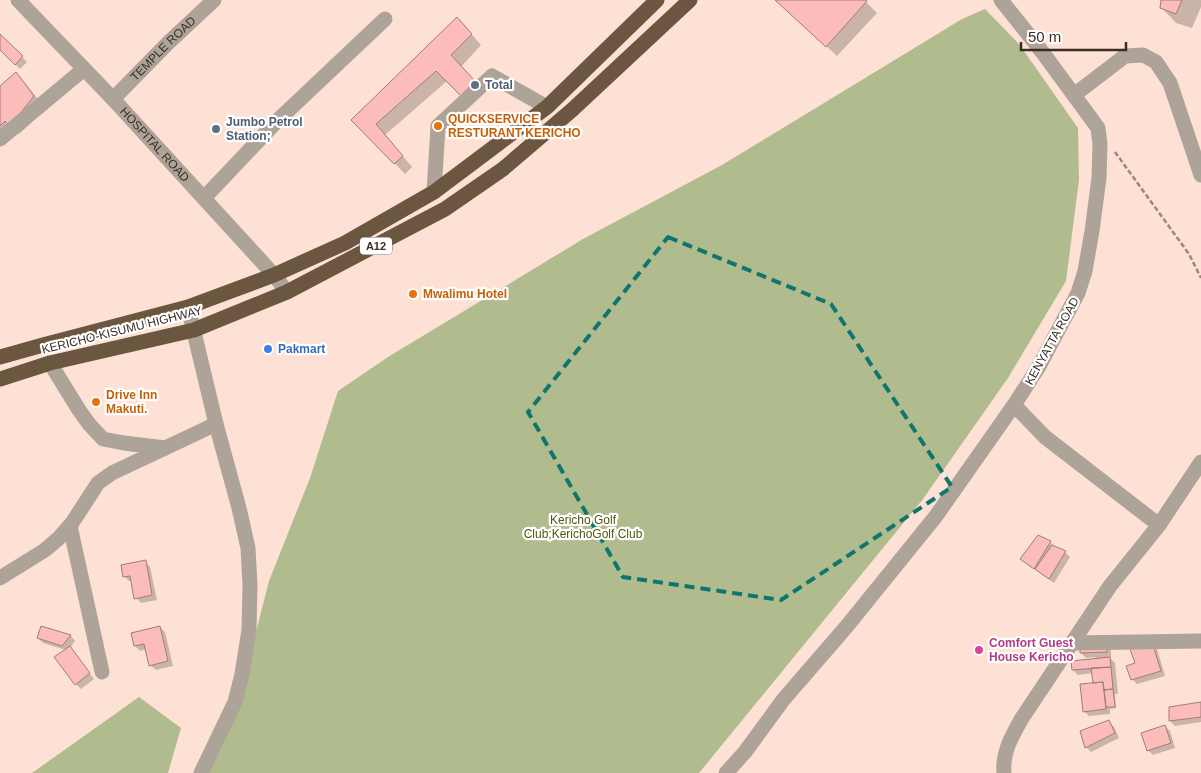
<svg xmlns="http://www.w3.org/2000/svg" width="1201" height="773" viewBox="0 0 1201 773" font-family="Helvetica,sans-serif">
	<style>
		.green { fill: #b0bb8e }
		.shadow { fill: #0003 }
		.building { fill: #fcbdba; stroke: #a07c7a }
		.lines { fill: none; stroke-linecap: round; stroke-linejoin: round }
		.path { stroke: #9b877d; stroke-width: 2.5; stroke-dasharray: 5 2.5; stroke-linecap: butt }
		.minor { stroke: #aea398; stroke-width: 15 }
		.highway { stroke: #6b563f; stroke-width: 15 }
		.marked { fill: none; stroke: #0f766e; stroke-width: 4; stroke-dasharray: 10 6; stroke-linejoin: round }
		.service-dot { fill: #5c6f8a; stroke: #fff; stroke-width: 2 }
		.food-dot { fill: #e8710a; stroke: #fff; stroke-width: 2 }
		.shop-dot { fill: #3f7fe0; stroke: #fff; stroke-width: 2 }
		.hotel-dot { fill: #d1479c; stroke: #fff; stroke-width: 2 }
		.labels { text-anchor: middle; stroke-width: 4.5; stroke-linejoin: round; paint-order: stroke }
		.shield { fill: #fff; stroke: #756c68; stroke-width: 1 }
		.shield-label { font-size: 11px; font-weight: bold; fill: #3a2d27 }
		.street-label { font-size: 12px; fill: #3a2d27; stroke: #fff }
		.service-label { font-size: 12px; font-weight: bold; fill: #4e5e75; stroke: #fff; text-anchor: start }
		.food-label { font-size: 12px; font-weight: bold; fill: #c56008; stroke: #fff; text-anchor: start }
		.shop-label { font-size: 12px; font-weight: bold; fill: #366cbe; stroke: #fff; text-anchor: start }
		.park-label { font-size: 12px; fill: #4d590d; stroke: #fff }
		.hotel-label { font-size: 12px; font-weight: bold; fill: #b23c85; stroke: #fff; text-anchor: start }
	</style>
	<rect width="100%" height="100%" fill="#fde1d4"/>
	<!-- green -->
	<path class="green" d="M985,9L1019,44L1078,128L1079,180L1066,281L1008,378L923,499L699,773H205L245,675L269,581L310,478L338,391L388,357L583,239L722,165L962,19Z
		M139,697L181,728L168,773H32Z"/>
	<!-- shadow -->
	<path class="shadow" d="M777,0H864L877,13L837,56Z
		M1162,0H1201V7L1192,28L1176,23L1161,7Z
		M467,29L481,45L461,67L484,92L472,105L447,81L385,135L412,167L405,174L353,120Z
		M0,36L27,62L20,69L0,49Z
		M16,74L26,84L44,107L29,125L19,134L16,131L0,145V88Z
		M1050,542L1055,547L1065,552L1070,557L1054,583L1027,564L1022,559Z
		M145,562L150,567L157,600L141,603L136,598L132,581H129L124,576Z
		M42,627L71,636L75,641L70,648L94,679L81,689L76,684L66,650L43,643L38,638Z
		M160,627L165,632L173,666L156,670L150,665L147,649L140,651L135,646L132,634Z
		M1106,646L1111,651V657H1109L1115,663L1118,694H1115L1116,708L1110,709V714L1089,716L1084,711L1094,684L1093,673L1078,675L1073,670L1096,660L1095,657L1086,658L1081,653Z
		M1157,649L1165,676L1137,684L1132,679L1136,664L1132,650Z
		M1201,703V722L1175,726L1170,721Z
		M1109,722L1114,727L1119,738L1091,752L1086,747Z
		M1165,726L1170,731L1175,748L1153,755L1148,750Z"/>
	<!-- building -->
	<path class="building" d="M775,0H866L867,1L826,47Z
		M1161,0H1182L1176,14L1160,8Z
		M457,17L472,34L451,55L475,81L461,96L436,71L376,124L403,156L394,164L351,120Z
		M0,34L23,56L15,65L0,50Z
		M16,72L34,96L19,115L8,124L5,121L0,126V86Z
		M1038,535L1051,541L1034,569L1020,559Z
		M1052,545L1066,551L1049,579L1035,569Z
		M146,560L152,595L134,599L130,576L123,577L121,565Z
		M41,626L71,635L62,646L37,638Z
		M160,626L168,661L149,666L144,644L134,646L131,633Z
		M1152,642L1161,671L1131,680L1126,666L1135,663L1130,649Z
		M1106,644L1107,652L1080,653V645Z
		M70,646L90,673L75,685L54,657Z
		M1110,657L1111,667L1072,670L1071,661Z
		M1111,667L1113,689L1104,690L1103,682L1093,683L1091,668Z
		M1103,682L1106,709L1083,712L1080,684Z
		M1113,689L1115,707H1106L1104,690Z
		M1201,702V717L1169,721V707Z
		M1109,720L1115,733L1085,748L1080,731Z
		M1165,725L1171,743L1147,751L1141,733Z"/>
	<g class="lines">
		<!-- path -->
		<path class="path" d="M1115,152L1189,254L1201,278"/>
		<!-- minor -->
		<g class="minor">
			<path id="s1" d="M18,0L113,99L274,275L287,292"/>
			<path d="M1001,0L1043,53L1098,128L1100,144L1099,178L1092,231L1085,271L1078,293L1038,368L1014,405L1045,437L1159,525"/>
			<path d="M1074,95L1125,56L1143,55L1156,62L1170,83L1201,175"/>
			<path id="s2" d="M113,99L168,43L214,0"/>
			<path d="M0,139L84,69"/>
			<path d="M434,192L438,126L492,76L547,107"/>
			<path d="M204,198L277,121L385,19"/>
			<path d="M188,307L216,424L239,508L248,548L250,585L249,630L242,674L235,702L201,773"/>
			<path d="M50,363L79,410L89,424L103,439L124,443L165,448"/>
			<path d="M70,526L102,672"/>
			<path d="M0,578L45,550L59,538L72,523L98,483L112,473L216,424"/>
			<path d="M1072,643L1201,641"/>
			<path d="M726,773L745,752L783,700L847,626L936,516L1014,405"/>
			<path d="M1004,773C1002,752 1012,736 1022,718L1110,586L1159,525L1201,462"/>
		</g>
		<!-- highway -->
		<path class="highway" d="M0,357L43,345L188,307L274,275L345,243L434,192L486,153L547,107L657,0
			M0,379L50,363L194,330L287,292L445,209L503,169L572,110L690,0"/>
	</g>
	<!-- marked area -->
	<path class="marked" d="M668,237L831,304L952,487L781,600L623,577L528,412Z"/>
	<!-- markers -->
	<g class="service-dot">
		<circle cx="475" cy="85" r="5"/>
		<circle cx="216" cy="129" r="5"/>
	</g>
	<g class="food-dot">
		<circle cx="438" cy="126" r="5"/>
		<circle cx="413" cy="294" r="5"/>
		<circle cx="96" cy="402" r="5"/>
	</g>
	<circle class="shop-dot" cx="268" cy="349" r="5"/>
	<circle class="hotel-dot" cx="979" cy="650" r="5"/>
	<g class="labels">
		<!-- shield labels -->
		<rect class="shield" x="360" y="237.5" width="32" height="17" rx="4"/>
		<g class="shield-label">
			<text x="376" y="250">A12</text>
		</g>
		<!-- street labels -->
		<g class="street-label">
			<text dy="4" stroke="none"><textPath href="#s2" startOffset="71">TEMPLE ROAD</textPath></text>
			<text dy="4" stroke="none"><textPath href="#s1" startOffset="199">HOSPITAL ROAD</textPath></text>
			<text transform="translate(122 330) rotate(-14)" y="4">KERICHO-KISUMU HIGHWAY</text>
			<text transform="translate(1052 341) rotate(-61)" y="4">KENYATTA ROAD</text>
		</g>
		<!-- service labels -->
		<g class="service-label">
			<text x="485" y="89">Total</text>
			<text x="226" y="126">Jumbo Petrol<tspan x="226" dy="14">Station;</tspan></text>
		</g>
		<!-- food labels -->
		<g class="food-label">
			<text x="448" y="123">QUICKSERVICE<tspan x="448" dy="14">RESTURANT KERICHO</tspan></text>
			<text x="423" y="298">Mwalimu Hotel</text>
			<text x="106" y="399">Drive Inn<tspan x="106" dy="14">Makuti.</tspan></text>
		</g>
		<!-- shop labels -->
		<g class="shop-label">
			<text x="278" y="353">Pakmart</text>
		</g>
		<!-- park labels -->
		<g class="park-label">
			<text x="583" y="524">Kericho Golf<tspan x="583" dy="14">Club;KerichoGolf Club</tspan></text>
		</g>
		<!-- hotel labels -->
		<g class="hotel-label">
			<text x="989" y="647">Comfort Guest<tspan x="989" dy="14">House Kericho</tspan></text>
		</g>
	</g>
	<!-- scale -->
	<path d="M1021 42v8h105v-8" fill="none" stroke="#3a2d27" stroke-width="2.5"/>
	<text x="1028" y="42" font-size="15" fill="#3a2d27" stroke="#ffffff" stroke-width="4" paint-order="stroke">50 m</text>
</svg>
